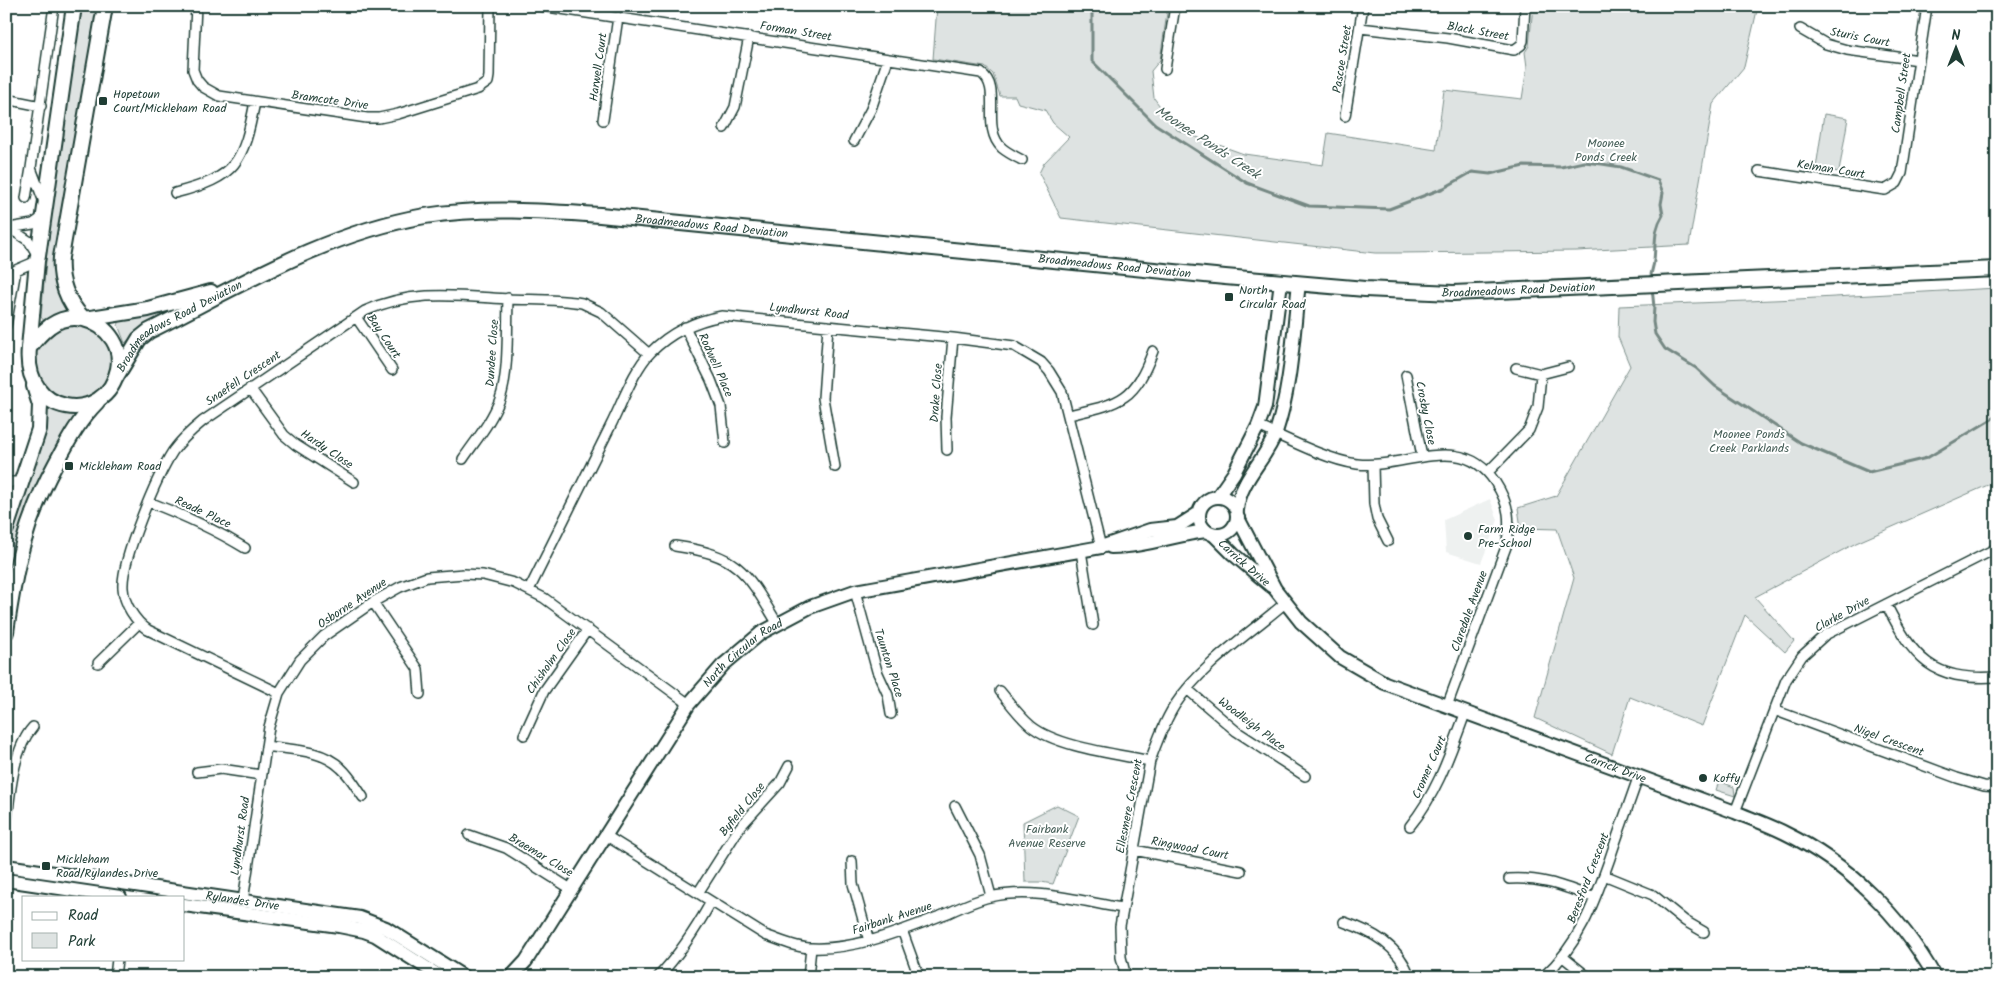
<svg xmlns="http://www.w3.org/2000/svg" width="2003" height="983" viewBox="0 0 2003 983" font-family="Kalam,sans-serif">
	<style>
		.built { fill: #eef1f0 }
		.green { fill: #dee3e2; stroke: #7e908b }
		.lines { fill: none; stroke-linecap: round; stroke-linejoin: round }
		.stream { stroke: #758883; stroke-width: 3 }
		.street-casing { stroke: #1f3d34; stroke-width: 12 }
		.secondary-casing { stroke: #1f3d34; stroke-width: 16 }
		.primary-casing { stroke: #1f3d34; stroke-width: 18 }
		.street { stroke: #fff; stroke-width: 9 }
		.secondary { stroke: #fff; stroke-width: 12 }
		.primary { stroke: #fff; stroke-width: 14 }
		.poi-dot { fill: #1f3d34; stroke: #fff; stroke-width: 2 }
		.labels { text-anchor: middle; stroke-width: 4; stroke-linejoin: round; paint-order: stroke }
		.street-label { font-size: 12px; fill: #1f3d34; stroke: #fff }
		.poi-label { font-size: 12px; fill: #1f3d34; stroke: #fff; text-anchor: start }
		.park-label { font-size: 12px; fill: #455e57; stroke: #fff }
		.water-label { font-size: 14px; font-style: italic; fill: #4a625b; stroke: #fff }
	</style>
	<rect width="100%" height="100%" fill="#fff"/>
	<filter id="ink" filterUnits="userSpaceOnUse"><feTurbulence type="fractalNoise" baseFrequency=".02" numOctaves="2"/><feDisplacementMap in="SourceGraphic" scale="10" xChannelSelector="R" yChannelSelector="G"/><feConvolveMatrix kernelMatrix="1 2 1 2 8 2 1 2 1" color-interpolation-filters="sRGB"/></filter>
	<g filter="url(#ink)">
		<!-- built -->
		<path class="built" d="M1490,499L1498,520L1481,563L1446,552L1444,520Z"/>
		<!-- green -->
		<path class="green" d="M80,6H100L59,240L71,311L44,321L41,317L50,216Z
			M937,6H1168L1160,60L1151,71L1154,98L1177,130L1244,154L1323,165L1328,133L1436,150L1444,90L1522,99L1527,67L1525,52L1529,46L1533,6H1758L1744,67L1713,104L1689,245L1577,251L1398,253H1375L1275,242L1061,218L1039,173L1044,163L1069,137L1053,123L1045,110L1018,103L1015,96H1000L993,74L985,67L933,59Z
			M1824,114L1848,118L1839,172L1816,168Z
			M1997,288V481L1856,543L1755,597L1794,641L1785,652L1745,615L1702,726L1630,697L1612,754L1535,718L1574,578L1557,529L1521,528L1518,508L1556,496L1630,366L1618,337L1619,306L1798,299Z
			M175,309H178L136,334L125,343L118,325L120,321Z
			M35 362a38 38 0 1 1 76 0a38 38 0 1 1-76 0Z
			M45,403L77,411V413L42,477L25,515L6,583V548L46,434L47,418Z
			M1719,781L1734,787L1735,796L1716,790Z
			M1057,805L1079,816L1053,884L1041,882H1025L1023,822Z"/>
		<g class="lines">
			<!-- stream -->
			<path class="stream" d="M1092,6V61L1155,124L1247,183L1309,206L1389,209L1444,188L1472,172L1490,174L1524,166L1561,167L1584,162L1602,164L1621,167L1658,180L1663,193L1661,204L1663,215C1653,231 1656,243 1654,260C1654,268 1650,271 1651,280
				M1652,288L1654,307L1653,322L1655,334L1665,349L1696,368L1715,386L1801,443L1869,472L1927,458L1997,416"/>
			<defs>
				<path id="street" d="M196,6L193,70L197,80L203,87L219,96L367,118H379L398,114L478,89L488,82L489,76L490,6
					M541,6L981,73C1003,88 980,127 1002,148C1008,153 1016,157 1022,160
					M1360,28L1448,38L1514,50L1521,45L1523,41L1525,6
					M1800,29L1826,44L1847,50L1919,60
					M1165,69L1175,6
					M6,99L41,106
					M1345,116L1363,6
					M603,120L618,17
					M724,128L735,107L749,37
					M854,141L871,109L888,59
					M1759,171L1885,190L1897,183L1902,173L1927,6
					M175,193C237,177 243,163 255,102
					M26,198L31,168
					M44,202L31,168L54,6
					M9,228L29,241L38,256
					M9,228L33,224L43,217
					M356,317L392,370
					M6,326L16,270L37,261
					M828,326L823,398L835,467
					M685,327L711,380L721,406L725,443
					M1516,368L1541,374L1568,367
					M1406,375L1422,456
					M250,388L284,435L296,445L354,482
					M1069,415C1120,403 1134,402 1153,351
					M1258,426C1287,439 1327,460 1357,464C1405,470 1461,430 1495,482C1510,505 1511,521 1506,547L1447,706
					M947,450L946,417L953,338
					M463,459C476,440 492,421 500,399C509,375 507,326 508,298
					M1373,465L1374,504L1377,519L1388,541
					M1488,472L1529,430L1538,407L1541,374
					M6,482H22
					M149,502C183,515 214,529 245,548
					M675,546C739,555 746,571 777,623
					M1081,551L1093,625
					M529,590C556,535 584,480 611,425C622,403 634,369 651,352C671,332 694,321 722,316L953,338L1014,346L1041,362L1049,371L1062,392L1101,547
					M855,591L877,671L888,695L891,714
					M373,602L418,669L420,694
					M1886,604C1914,659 1931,681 1997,677
					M98,663L139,623
					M1187,689L1236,731L1305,776
					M1000,691C1010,703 1019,716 1031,726C1057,747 1117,754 1150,761
					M279,693L148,630C135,621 124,604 123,588C121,560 157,476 173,451C181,440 192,430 203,421L365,311C413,289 458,296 509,299C533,300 558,299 582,303L601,312L649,354
					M1774,710L1957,778L1984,786L1997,787
					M524,735L544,691L588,629
					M266,746C290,750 322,749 341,768C350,776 356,787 363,797
					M197,772L221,769L261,775
					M955,806L980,855L991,896
					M1735,812L1786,680L1802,656L1825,635L1997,548
					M1410,826C1437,793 1450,754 1465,714
					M6,828C10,797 12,750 33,727
					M469,835L506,848L571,889
					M605,835L765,935C780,940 796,948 812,948C859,950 905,929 948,913C961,907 976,900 990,897C1033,887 1080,901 1122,908
					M1134,850L1241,871
					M852,861L853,884L869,941
					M1604,875L1653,895L1685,921L1704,932
					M1509,879C1542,877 1565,887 1595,898
					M698,893L740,827L780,783L789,766
					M243,901L269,727L279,693L300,660L324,636L373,602L400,587L427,577L464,574L483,575L514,583L544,598L689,704
					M1344,922C1373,932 1399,946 1410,977
					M902,930L919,977
					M1563,957L1588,977
					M115,977L117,959
					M658,977C680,954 696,929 711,902
					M808,977L811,948
					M1126,977L1121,957L1120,926L1150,761C1157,742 1164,722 1175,705C1201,665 1249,634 1285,603
					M1543,977C1580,944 1594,903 1610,858C1619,831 1629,804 1638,778"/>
				<g id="secondary">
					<path d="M1218,496L1234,473L1258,426L1265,407L1281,282"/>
					<circle cx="1218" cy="516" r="19"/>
					<path d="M1237,510C1240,479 1266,460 1276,432C1292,384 1293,333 1299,283"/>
					<path id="s1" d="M1238,518L1275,589L1301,622L1340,657L1385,683L1735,812C1752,819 1769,825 1785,833C1849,864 1900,915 1935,977"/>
					<path id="s2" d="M1214,535L1233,554L1271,586"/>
					<path d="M1111,547C1143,547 1174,535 1206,531"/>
					<path id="s3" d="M6,866L360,918L386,928L464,977"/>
					<path d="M6,880L120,897"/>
					<path d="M184,905L339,926L364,931L375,935L441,977"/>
					<path id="s4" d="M511,977L526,961L689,704L723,665L761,633L810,607L855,591L1101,547L1150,530L1177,527L1199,513"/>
				</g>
				<g id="primary">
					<path d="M83,318C67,302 59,280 61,257L105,6"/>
					<path d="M85,319L148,309L211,292"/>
					<path d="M29,348C35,340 42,332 50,326C71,311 99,318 113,340C118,348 120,359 118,369C106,427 22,417 29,348L37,261L38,256L74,6"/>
					<path id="s5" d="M116,377L139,339L149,331C239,286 325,233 425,216C483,207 542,211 600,215L1225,277L1365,289L1453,293L1997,269"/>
					<path d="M6,529L39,429L40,405L34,386"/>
					<path d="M6,632C15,569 24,522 55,465C67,443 78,421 97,402"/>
				</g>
			</defs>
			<!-- street casing -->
			<use href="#street" class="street-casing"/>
			<!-- secondary casing -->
			<use href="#secondary" class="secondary-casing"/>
			<!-- primary casing -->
			<use href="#primary" class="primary-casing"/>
			<!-- street -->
			<use href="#street" class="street"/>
			<!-- secondary -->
			<use href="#secondary" class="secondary"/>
			<!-- primary -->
			<use href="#primary" class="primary"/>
		</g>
	</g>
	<!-- markers -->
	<g class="poi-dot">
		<rect x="98" y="96" width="10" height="10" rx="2.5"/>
		<rect x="1224" y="292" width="10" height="10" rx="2.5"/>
		<rect x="64" y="461" width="10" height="10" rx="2.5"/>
		<circle cx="1468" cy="536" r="5"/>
		<circle cx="1703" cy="778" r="5"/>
		<rect x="41" y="861" width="10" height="10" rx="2.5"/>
	</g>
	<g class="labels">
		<!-- street labels -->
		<g class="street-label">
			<text transform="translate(796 31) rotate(9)" y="4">Forman Street</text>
			<text transform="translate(1478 31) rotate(10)" y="4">Black Street</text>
			<text transform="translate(1860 37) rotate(11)" y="4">Sturis Court</text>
			<text transform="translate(1342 59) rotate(-81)" y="4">Pascoe Street</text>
			<text transform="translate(598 67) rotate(-82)" y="4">Harwell Court</text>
			<text transform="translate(1901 93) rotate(-82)" y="4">Campbell Street</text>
			<text transform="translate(330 100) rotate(8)" y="4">Bramcote Drive</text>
			<text transform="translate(1831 169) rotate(9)" y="4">Kelman Court</text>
			<text dy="4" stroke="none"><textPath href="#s5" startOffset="645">Broadmeadows Road Deviation</textPath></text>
			<text dy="4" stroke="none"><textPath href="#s5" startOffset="1050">Broadmeadows Road Deviation</textPath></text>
			<text dy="4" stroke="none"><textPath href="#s5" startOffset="1455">Broadmeadows Road Deviation</textPath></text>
			<text transform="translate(809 311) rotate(6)" y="4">Lyndhurst Road</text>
			<text dy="4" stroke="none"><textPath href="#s5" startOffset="84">Broadmeadows Road Deviation</textPath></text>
			<text transform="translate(384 336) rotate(56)" y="4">Bay Court</text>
			<text transform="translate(492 353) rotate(-86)" y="4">Dundee Close</text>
			<text transform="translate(716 365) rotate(66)" y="4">Rodwell Place</text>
			<text transform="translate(243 378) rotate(-34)" y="4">Snaefell Crescent</text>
			<text transform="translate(936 393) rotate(-86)" y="4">Drake Close</text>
			<text transform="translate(1426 413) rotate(79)" y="4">Crosby Close</text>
			<text transform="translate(327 449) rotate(34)" y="4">Hardy Close</text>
			<text transform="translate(203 512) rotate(25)" y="4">Reade Place</text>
			<text dy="4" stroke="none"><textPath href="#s2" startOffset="41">Carrick Drive</textPath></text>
			<text transform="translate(352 603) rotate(-34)" y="4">Osborne Avenue</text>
			<text transform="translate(1469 611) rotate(-70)" y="4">Claredale Avenue</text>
			<text transform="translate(1842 614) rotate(-29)" y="4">Clarke Drive</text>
			<text dy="4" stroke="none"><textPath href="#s4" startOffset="401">North Circular Road</textPath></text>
			<text transform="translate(551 661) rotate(-55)" y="4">Chisholm Close</text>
			<text transform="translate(889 663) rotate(72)" y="4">Taunton Place</text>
			<text transform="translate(1252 724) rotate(37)" y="4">Woodleigh Place</text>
			<text transform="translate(1889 740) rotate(20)" y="4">Nigel Crescent</text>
			<text transform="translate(1429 767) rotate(-66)" y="4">Cromer Court</text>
			<text dy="4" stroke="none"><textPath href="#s1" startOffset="472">Carrick Drive</textPath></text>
			<text transform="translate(1129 806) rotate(-79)" y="4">Ellesmere Crescent</text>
			<text transform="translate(742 809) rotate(-51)" y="4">Byfield Close</text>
			<text transform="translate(240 836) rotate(-82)" y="4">Lyndhurst Road</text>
			<text transform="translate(1190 848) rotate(11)" y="4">Ringwood Court</text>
			<text transform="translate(541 855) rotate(31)" y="4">Braemar Close</text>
			<text transform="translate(1588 878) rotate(-69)" y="4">Beresford Crescent</text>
			<text dy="4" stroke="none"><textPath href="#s3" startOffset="239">Rylandes Drive</textPath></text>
			<text transform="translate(892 918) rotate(-18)" y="4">Fairbank Avenue</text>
		</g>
		<!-- poi labels -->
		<g class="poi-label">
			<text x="113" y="98">Hopetoun<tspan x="113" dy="14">Court/Mickleham Road</tspan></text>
			<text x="1239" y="294">North<tspan x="1239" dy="14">Circular Road</tspan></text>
			<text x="79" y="470">Mickleham Road</text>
			<text x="1478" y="533">Farm Ridge<tspan x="1478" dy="14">Pre-School</tspan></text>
			<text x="1713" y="782">Koffy</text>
			<text x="56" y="863">Mickleham<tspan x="56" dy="14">Road/Rylandes Drive</tspan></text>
		</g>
		<!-- park labels -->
		<g class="park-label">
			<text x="1606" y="147">Moonee<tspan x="1606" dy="14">Ponds Creek</tspan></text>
			<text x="1749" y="438">Moonee Ponds<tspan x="1749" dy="14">Creek Parklands</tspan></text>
			<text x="1047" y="833">Fairbank<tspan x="1047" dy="14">Avenue Reserve</tspan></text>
		</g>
		<!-- water labels -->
		<g class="water-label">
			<text transform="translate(1208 142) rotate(33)" y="5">Moonee Ponds Creek</text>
		</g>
	</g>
	<!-- margin -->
	<rect width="2003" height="983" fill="none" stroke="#fff" stroke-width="25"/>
	<rect x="12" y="12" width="1978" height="958" fill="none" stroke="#1f3d34" stroke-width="2" filter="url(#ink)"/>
	<!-- legend -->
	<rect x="22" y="896" width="162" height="65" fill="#ffffff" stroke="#a5b1ae"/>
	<rect x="32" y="912" width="25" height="8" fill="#ffffff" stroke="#a5b1ae"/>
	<text x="68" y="920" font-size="15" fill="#1f3d34">Road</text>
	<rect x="32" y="933" width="25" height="15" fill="#dee3e2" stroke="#a5b1ae"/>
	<text x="68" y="946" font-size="15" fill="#1f3d34">Park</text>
	<!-- north arrow -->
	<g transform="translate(1956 48)" stroke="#ffffff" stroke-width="4" paint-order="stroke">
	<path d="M0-4L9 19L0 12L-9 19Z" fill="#1f3d34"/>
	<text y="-8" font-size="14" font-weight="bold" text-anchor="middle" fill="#1f3d34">N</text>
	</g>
</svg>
